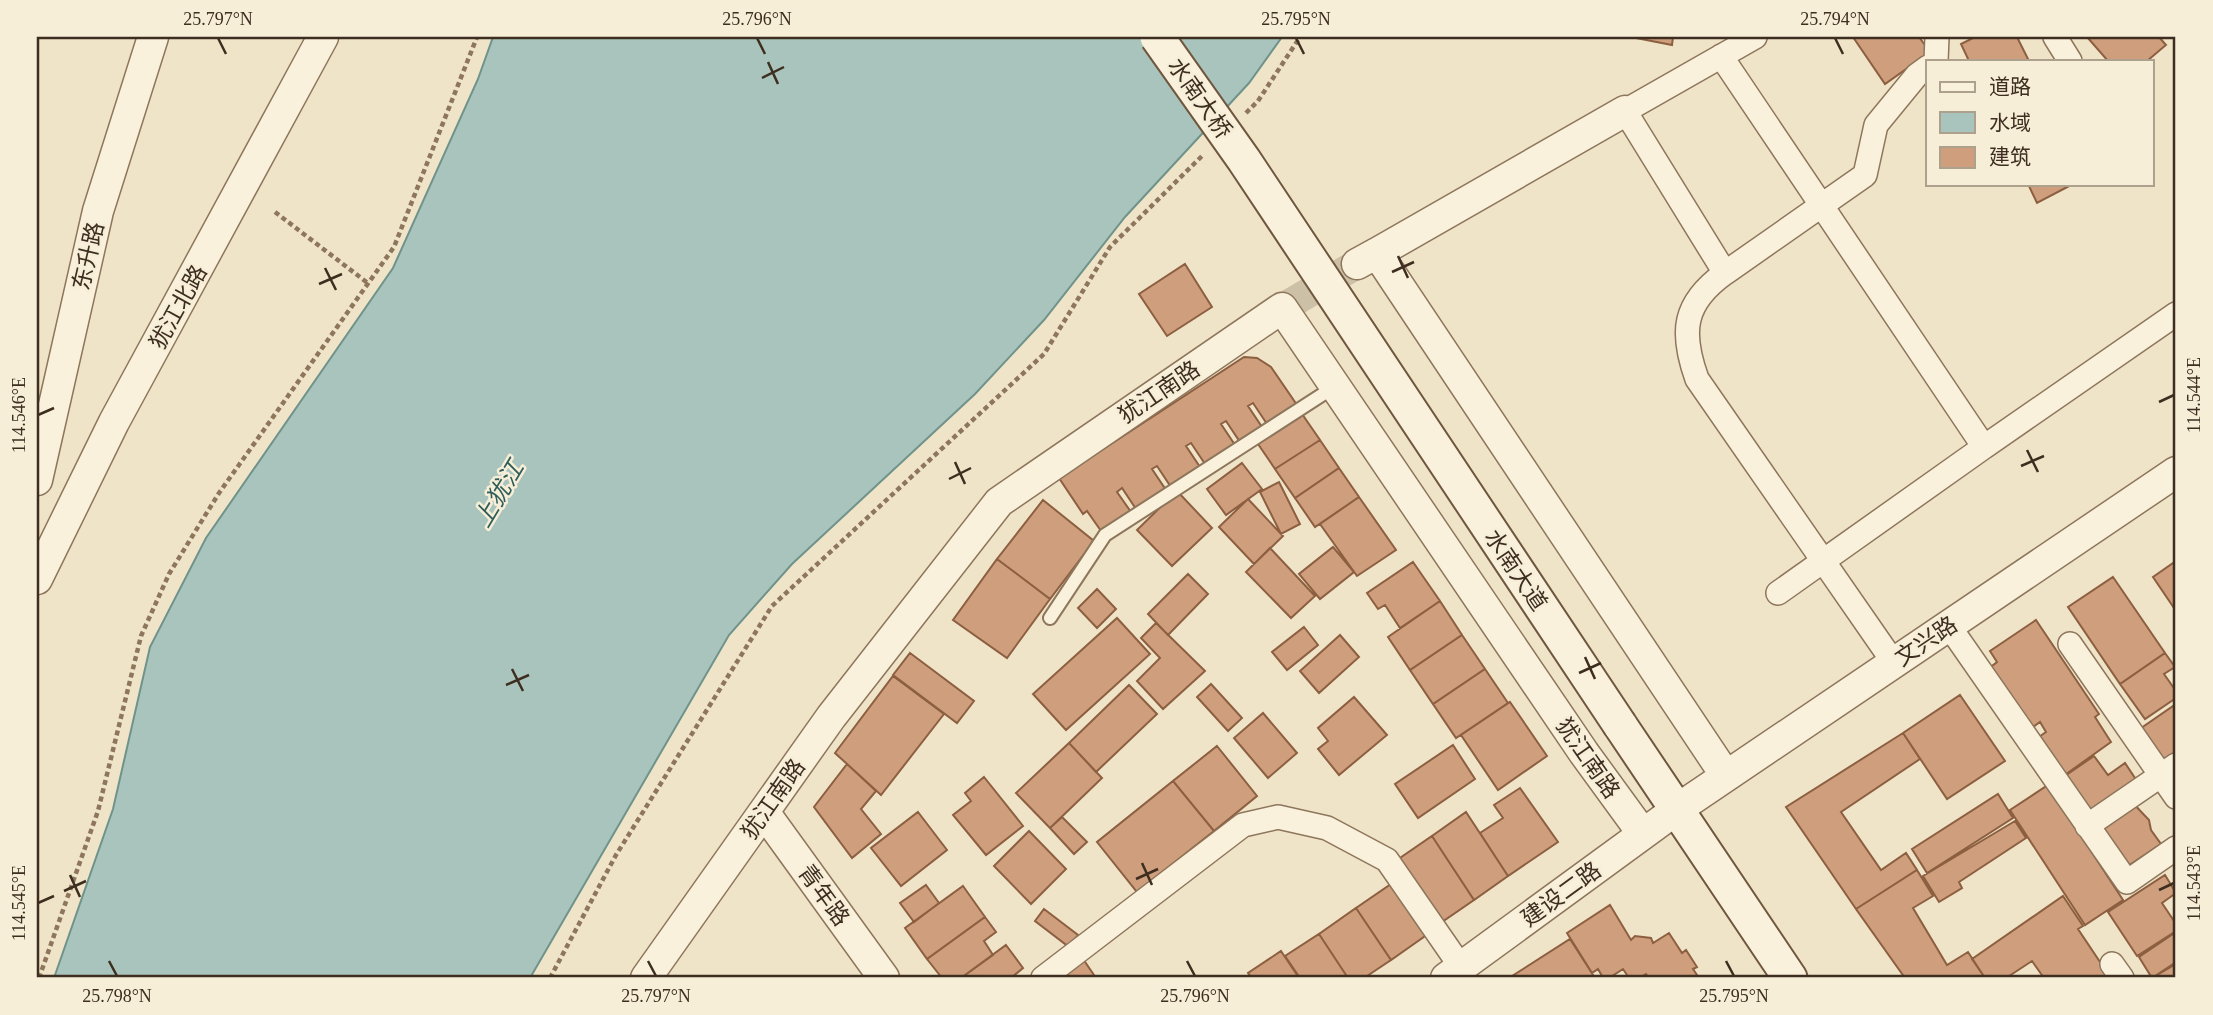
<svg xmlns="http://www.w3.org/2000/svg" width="2213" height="1015" viewBox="0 0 2213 1015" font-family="'Times New Roman','Noto Sans SC',serif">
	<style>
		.water { fill: #a9c4bc; stroke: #6f938a; stroke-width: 2 }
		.building { fill: #cf9f7d; stroke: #8d5f41; stroke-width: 2 }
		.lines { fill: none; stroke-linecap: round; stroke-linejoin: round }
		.tertiary-tunnel { stroke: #ccc0a6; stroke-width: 30; stroke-dasharray: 30 15; stroke-linecap: butt }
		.service-casing { stroke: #8d765c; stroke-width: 16 }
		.minor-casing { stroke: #8d765c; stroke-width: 26 }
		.tertiary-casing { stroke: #8d765c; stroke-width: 33 }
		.secondary-casing { stroke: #6f573f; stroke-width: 37 }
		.path { stroke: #8d765c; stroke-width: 4.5; stroke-dasharray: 5 3.5; stroke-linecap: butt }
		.service { stroke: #faf1dc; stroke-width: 12 }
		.minor { stroke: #faf1dc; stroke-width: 23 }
		.tertiary { stroke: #faf1dc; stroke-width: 30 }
		.secondary { stroke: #faf1dc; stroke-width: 33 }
		.secondary-bridge-casing { stroke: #6f573f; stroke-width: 37; stroke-linecap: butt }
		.secondary-bridge { stroke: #faf1dc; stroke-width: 33 }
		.ticks { fill: none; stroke: #3d2e20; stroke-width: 2.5 }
		.labels { text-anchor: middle; stroke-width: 5; stroke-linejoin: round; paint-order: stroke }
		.street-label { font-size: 23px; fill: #3d2e20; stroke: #f7eed8 }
		.water-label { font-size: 24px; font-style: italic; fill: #2f5d5a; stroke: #f7eed8 }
		.neatline { fill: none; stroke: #3d2e20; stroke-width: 2.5 }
		.ticks-label { font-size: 18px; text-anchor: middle; fill: #3d2e20 }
	</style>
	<rect width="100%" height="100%" fill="#f0e4c8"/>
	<!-- water -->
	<path class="water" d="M493,37H1282L1249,83L1125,217L1044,320L975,394L792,564L729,635L530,978H54L113,809L150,647L206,538L393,268L478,79Z"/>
	<!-- building -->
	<path class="building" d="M1631,37H1673L1672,45Z
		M1853,37H1919L1930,52L1885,84Z
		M1975,37H2017L2029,61H1969L1961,44Z
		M2087,37H2159L2166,45L2147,61H2108Z
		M2028,184H2073L2037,203Z
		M1185,264L1212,307L1167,336L1139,294Z
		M1244,357L1257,358L1271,367L1297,405L1267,424L1253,403L1248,406L1262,427L1240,442L1226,421L1221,424L1235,445L1205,464L1191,443L1186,446L1200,467L1171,487L1157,466L1152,469L1166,490L1136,509L1122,488L1117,492L1131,512L1101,531L1087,511L1083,514L1059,478Z
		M1300,411L1320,440L1275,469L1256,441Z
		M1320,440L1339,468L1295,498L1275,469Z
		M1242,463L1262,489L1226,515L1207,489Z
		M1339,468L1359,497L1315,527L1295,498Z
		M1279,482L1300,524L1281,534L1260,492Z
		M1177,491L1212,528L1172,566L1137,530Z
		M1359,497L1396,550L1357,576L1320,524Z
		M1248,499L1283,536L1254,564L1219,527Z
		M1043,500L1094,541L1050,599L997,559Z
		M1333,547L1354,572L1320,599L1299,574Z
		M1270,548L1315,596L1291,618L1246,572Z
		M997,559L1050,599L1007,658L953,620Z
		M2176,561V611L2153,577Z
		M1413,562L1440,601L1400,628L1385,605L1378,609L1367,593Z
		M1188,574L1208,594L1168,635L1148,614Z
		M2113,577L2165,653L2120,684L2068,607Z
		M1097,589L1116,609L1097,628L1078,608Z
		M1440,601L1462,635L1410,670L1388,637Z
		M1117,618L1150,654L1066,730L1033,694Z
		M2036,620L2099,714L2095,717L2111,742L2062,777L2036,739L2046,732L2040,722L2029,730L1987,670L1997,662L1990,651Z
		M1156,623L1205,671L1163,709L1137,681L1160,658L1141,638Z
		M1304,627L1318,645L1287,670L1272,652Z
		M1340,635L1359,657L1319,693L1300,671Z
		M1462,635L1485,669L1433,704L1410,670Z
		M910,653L974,701L957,723L893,675Z
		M2165,653L2175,667L2164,674L2176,691V698L2145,719L2120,684Z
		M1485,669L1508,703L1456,738L1433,704Z
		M893,676L944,714L881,795L835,753Z
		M1211,684L1242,718L1228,731L1197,697Z
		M1129,685L1157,714L1096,772L1069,743Z
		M1960,695L2005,761L1947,799L1903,733Z
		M1354,697L1387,735L1339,775L1318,749L1328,741L1318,728Z
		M1510,702L1547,756L1498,790L1461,735Z
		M2176,704V758L2159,770L2134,733Z
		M1263,713L1297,753L1268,778L1234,738Z
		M1903,733L1920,759L1841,812L1881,870L1906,853L1917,870L1856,909L1786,807Z
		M1069,743L1102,778L1050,828L1016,793Z
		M1453,745L1475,779L1418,818L1395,784Z
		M1217,746L1257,796L1214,831L1173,781Z
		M2094,756L2108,775L2125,763L2139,784L2091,818L2062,778Z
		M847,764L876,791L861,809L881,834L852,858L814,807Z
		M984,777L1023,826L986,855L953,815L971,801L965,793Z
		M1173,781L1214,831L1137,892L1097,842Z
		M2048,785L2123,900L2085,925L2010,810Z
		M1520,788L1558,842L1508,876L1480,833L1503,818L1494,805Z
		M1998,794L2013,818L1927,873L1912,849Z
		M2130,800L2149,820L2151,830L2161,844L2125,868L2095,824Z
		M918,812L947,850L901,886L871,848Z
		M1466,812L1508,876L1474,900L1432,836Z
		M1062,817L1087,842L1074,854L1050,828Z
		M2015,821L2026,838L1959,882L1962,888L1939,902L1923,876Z
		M1029,831L1066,869L1031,904L994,866Z
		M1432,836L1474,900L1439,924L1397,860Z
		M1917,870L1933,896L1913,908L1947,965L1968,952L1985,978H1905L1856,909Z
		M2165,875L2176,893L2162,903L2176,924V931L2137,956L2108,912Z
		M1394,882L1428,934L1391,960L1356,908Z
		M926,885L939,903L914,922L900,903Z
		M963,886L985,917L927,959L905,928Z
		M2063,896L2083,926L2078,929L2108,974L2101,978H2044L2032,961L2006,978H1985L1972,959Z
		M1610,905L1631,940L1635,936L1651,938L1653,943L1669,933L1682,953L1686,950L1697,967L1693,969L1699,978H1649L1646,974L1639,978H1629L1623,969L1609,978H1599L1602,976L1598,969L1592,973L1567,933Z
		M1356,908L1391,960L1364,978H1348L1319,934Z
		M1044,909L1078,935L1069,947L1035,921Z
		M985,917L996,932L984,941L993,955L961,978H942L927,959Z
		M2176,932V962L2152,978L2139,957Z
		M1319,934L1348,978H1300L1285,956Z
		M1570,939L1595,978H1509Z
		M1006,945L1023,968L1011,978H961Z
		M1281,951L1299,978H1252L1248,973Z
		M1081,956L1096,978H1049Z
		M2176,964V978H2152Z"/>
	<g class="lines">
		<!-- tertiary-tunnel -->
		<path class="tertiary-tunnel" d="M1288,305L1357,264"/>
		<defs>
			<path id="service" d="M1050,618L1105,535L1334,387"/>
			<path id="minor" d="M1755,37L1625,111L1725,273C1683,303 1680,332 1697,379L1894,663
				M2055,37L2070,61
				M1721,56L1984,447L1778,593
				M1936,61L1937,37
				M1725,273L1865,175L1876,125L1917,75L1928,67
				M1984,447L2176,314
				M1949,626L2127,882L2176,848
				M2070,644L2176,797
				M2087,826L2176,765
				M2112,964L2122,978
				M1043,978L1243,825L1278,817L1327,828L1387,860L1461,967"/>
			<path id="tertiary" d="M1377,253L1625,111
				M1357,264L1377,253L1726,776
				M37,480L98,211L153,37
				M37,579L114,422L323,37
				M764,812L884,978
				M646,978L831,717L999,502L1282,308L1584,753L1643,834
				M1446,978L1676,810L2176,472"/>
			<path id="secondary" d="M1620,725L1790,978"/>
		</defs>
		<!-- service casing -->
		<use href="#service" class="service-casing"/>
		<!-- minor casing -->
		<use href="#minor" class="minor-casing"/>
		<!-- tertiary casing -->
		<use href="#tertiary" class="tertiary-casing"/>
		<!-- secondary casing -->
		<use href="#secondary" class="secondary-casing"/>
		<!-- path -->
		<path class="path" d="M1246,113L1258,101L1300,37
			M275,212L369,284
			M39,978L98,811L141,636L169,574L219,493L394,247L477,37
			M550,978L616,855L772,606L1044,354L1110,247L1202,156"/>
		<!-- service -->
		<use href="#service" class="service"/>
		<!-- minor -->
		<use href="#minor" class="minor"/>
		<!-- tertiary -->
		<use href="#tertiary" class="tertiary"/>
		<!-- secondary -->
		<use href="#secondary" class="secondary"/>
		<defs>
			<path id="secondary-bridge" d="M1157,37L1244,160L1620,725"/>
		</defs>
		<!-- secondary-bridge casing -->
		<use href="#secondary-bridge" class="secondary-bridge-casing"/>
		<!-- secondary-bridge -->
		<use href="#secondary-bridge" class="secondary-bridge"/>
	</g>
	<!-- ticks -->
	<path class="ticks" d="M218,38L226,54M757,38L765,54M1296,38L1304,54M1835,38L1843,54M768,62L778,84M762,78L784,67M1398,256L1408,278M325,268L336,290M1392,272L1414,262M319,284L342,274M2159,402L2174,395M38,415L54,408M2027,450L2038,472M955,462L965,484M2021,466L2044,456M949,479L971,468M1585,657L1595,679M512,669L523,691M1579,673L1601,663M506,685L529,675M1142,863L1152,885M70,875L80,897M1136,879L1158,869M2159,890L2174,883M64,891L86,881M38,903L54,896M109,961L117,976M648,961L656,976M1187,961L1195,976M1726,961L1734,976"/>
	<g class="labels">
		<!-- street labels -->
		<g class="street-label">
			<text transform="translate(1200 98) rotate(55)" y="8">水南大桥</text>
			<text transform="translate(88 256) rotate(-77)" y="8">东升路</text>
			<text transform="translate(178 307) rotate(-61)" y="8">犹江北路</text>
			<text transform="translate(1159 392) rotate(-34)" y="8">犹江南路</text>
			<text transform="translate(1516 570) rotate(56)" y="8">水南大道</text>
			<text transform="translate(1926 641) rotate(-34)" y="8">文兴路</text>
			<text transform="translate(1588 758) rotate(55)" y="8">犹江南路</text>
			<text transform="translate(773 799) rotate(-55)" y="8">犹江南路</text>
			<text transform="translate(1561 894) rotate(-36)" y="8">建设二路</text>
			<text transform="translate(824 895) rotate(54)" y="8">青年路</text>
		</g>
		<!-- water labels -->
		<g class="water-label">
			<text transform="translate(499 494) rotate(-59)" y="8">上犹江</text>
		</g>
	</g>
	<!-- border -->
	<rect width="2213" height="1015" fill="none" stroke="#f7eed8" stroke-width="77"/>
	<!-- legend -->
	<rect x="1926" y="60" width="228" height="126" fill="#f7eed8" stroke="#ada18e" stroke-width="2"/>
	<rect x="1940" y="82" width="35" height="10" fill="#faf1dc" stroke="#ada18e" stroke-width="2"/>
	<text x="1989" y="94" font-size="21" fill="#3d2e20">道路</text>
	<rect x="1940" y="112" width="35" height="21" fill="#a9c4bc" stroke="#ada18e" stroke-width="2"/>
	<text x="1989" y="130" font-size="21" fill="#3d2e20">水域</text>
	<rect x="1940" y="147" width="35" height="21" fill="#cf9f7d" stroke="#ada18e" stroke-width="2"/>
	<text x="1989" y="164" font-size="21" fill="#3d2e20">建筑</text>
	<rect x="38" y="38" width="2136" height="938" class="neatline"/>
	<g class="ticks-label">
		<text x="218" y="25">25.797°N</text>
		<text x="757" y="25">25.796°N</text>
		<text x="1296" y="25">25.795°N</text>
		<text x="1835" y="25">25.794°N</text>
		<text transform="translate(2194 395) rotate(-90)" y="6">114.544°E</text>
		<text transform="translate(19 415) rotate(-90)" y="6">114.546°E</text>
		<text transform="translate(2194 883) rotate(-90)" y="6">114.543°E</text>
		<text transform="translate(19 903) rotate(-90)" y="6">114.545°E</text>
		<text x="117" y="1002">25.798°N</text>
		<text x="656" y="1002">25.797°N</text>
		<text x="1195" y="1002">25.796°N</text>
		<text x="1734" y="1002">25.795°N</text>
	</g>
</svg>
